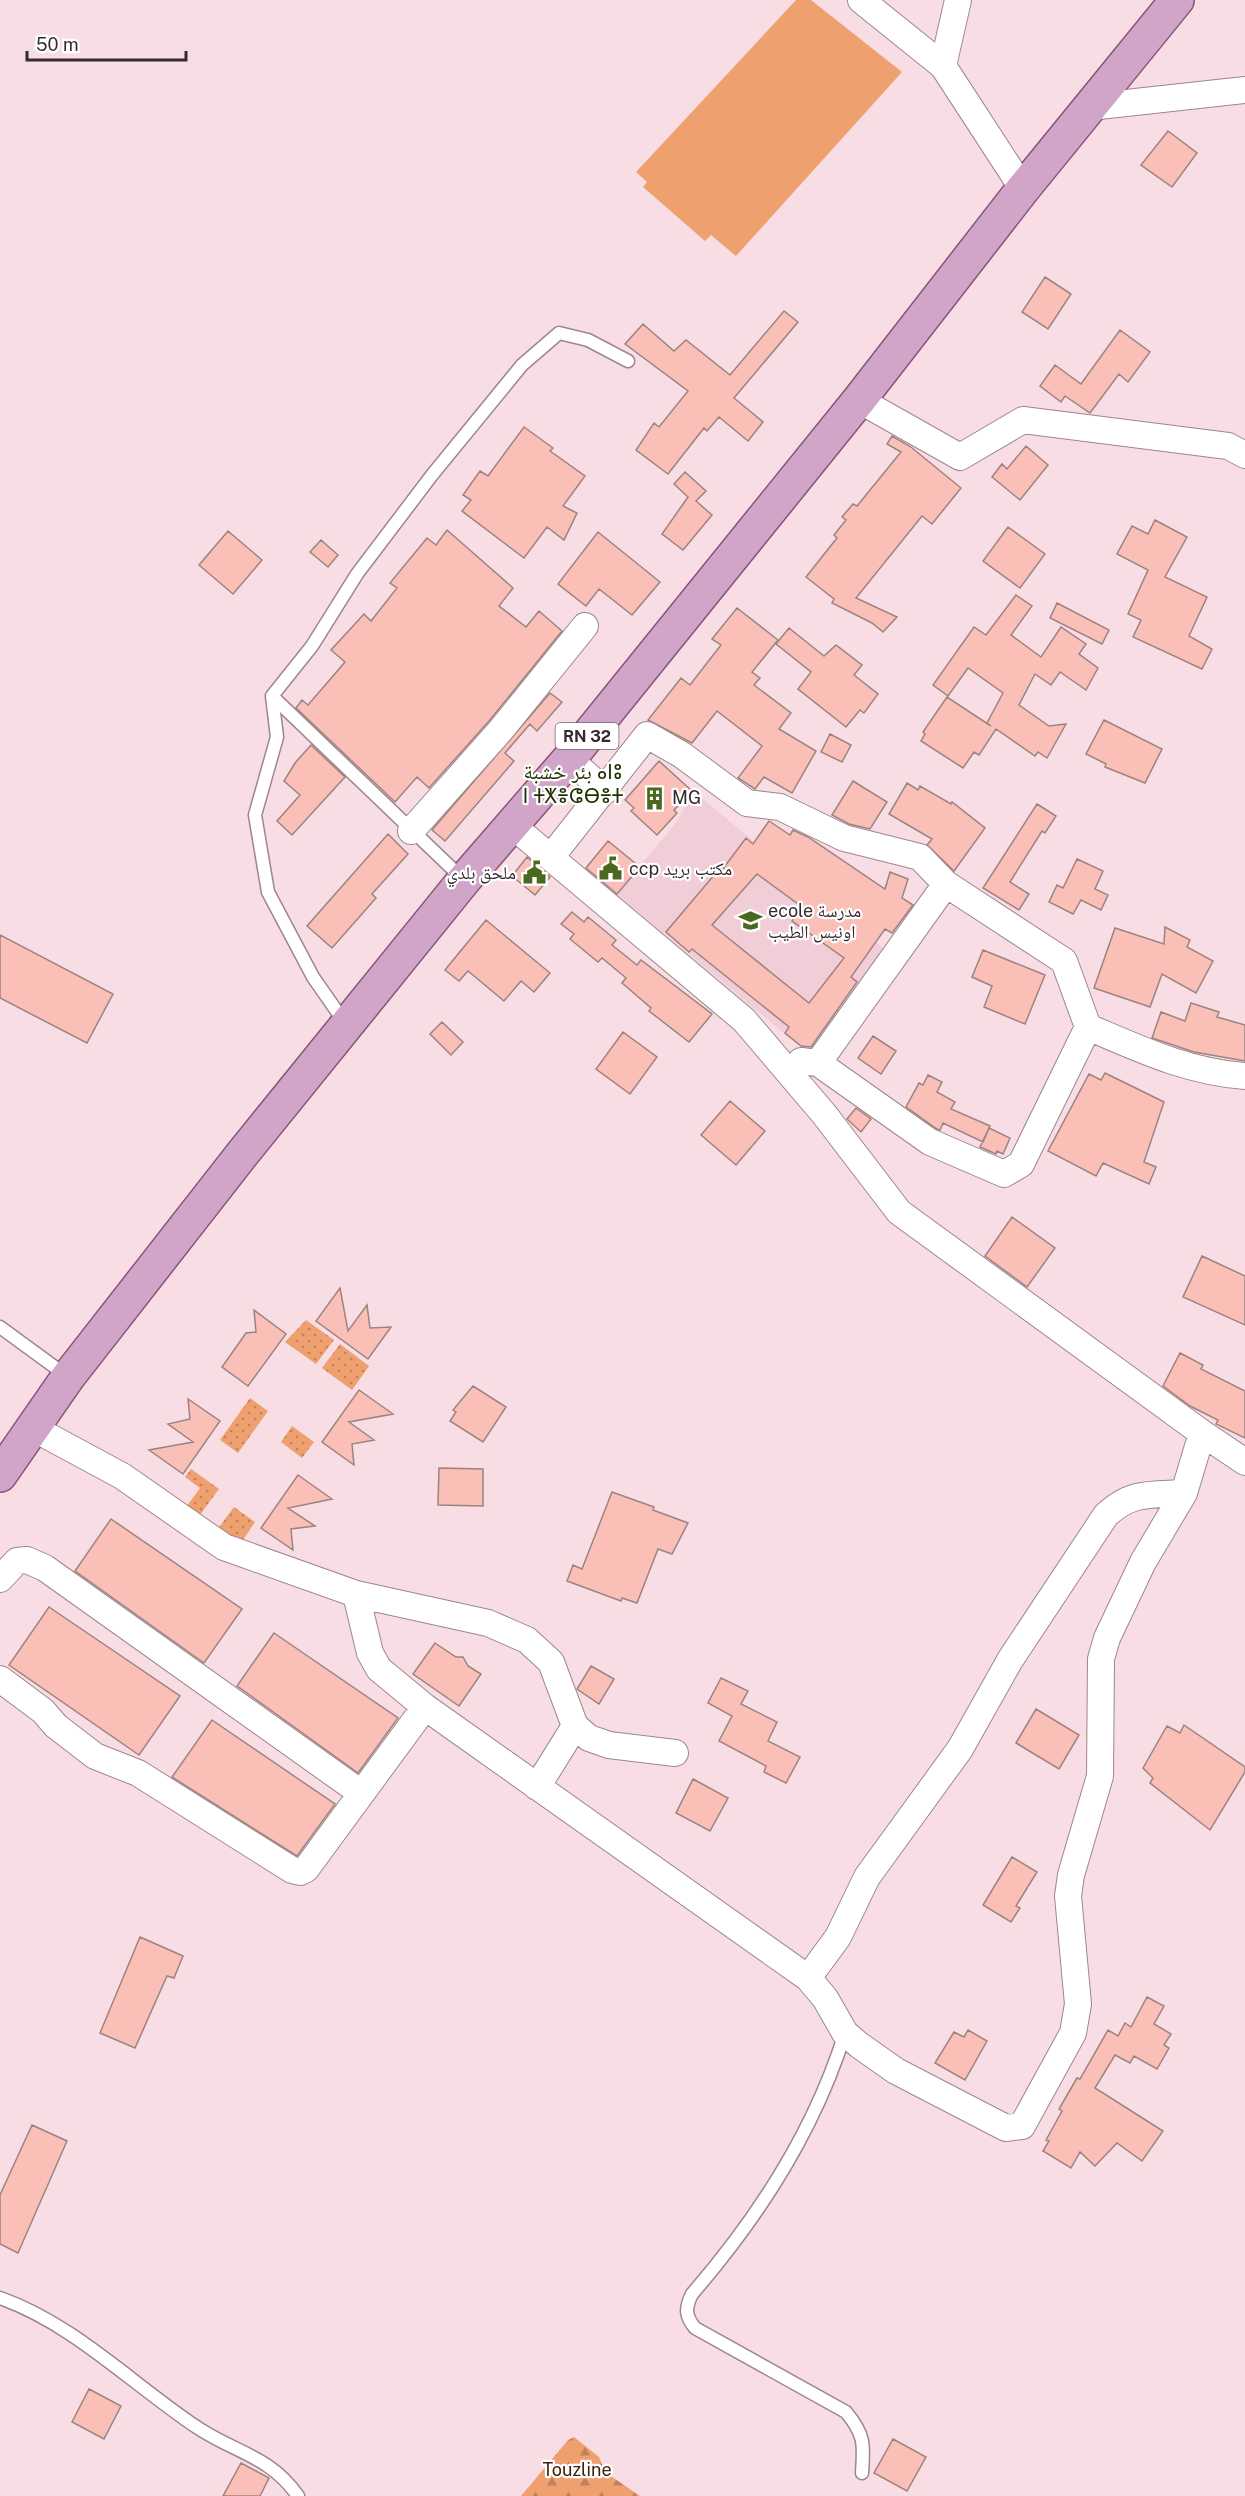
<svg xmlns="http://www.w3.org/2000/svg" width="1245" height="2496" viewBox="0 0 1245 2496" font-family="'Public Sans','Noto Naskh Arabic','Noto Sans Tifinagh',sans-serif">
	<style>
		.built { fill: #f1ced7 }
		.grass { fill: url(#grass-dots) }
		.forest { fill: url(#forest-firs) }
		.pitch { fill: #efa06f }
		.building { fill: #fabfb7; stroke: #9c8380; stroke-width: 1.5; fill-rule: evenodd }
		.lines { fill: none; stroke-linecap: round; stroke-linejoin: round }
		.service-casing { stroke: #9e868c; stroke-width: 15 }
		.minor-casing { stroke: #9e868c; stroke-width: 28 }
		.primary-casing { stroke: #875379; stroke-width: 36 }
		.service { stroke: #fff; stroke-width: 12 }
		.minor { stroke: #fff; stroke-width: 26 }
		.primary { stroke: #d1a5c7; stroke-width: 33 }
		.labels { text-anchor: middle; stroke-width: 4.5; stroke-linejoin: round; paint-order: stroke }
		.shield { fill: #fff; stroke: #726b6d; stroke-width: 1.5 }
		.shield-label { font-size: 16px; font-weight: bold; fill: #352b2e }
		.poi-label { font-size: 18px; fill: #352b2e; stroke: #fff; text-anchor: start }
		.park-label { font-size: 18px; fill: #3f200a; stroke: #fff }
		.quarter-label { font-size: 21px; fill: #1e3100; stroke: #fff }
	</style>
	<defs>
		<pattern id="grass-dots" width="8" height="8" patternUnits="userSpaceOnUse" patternTransform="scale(1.5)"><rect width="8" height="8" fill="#efa06f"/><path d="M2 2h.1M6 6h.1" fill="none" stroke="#c2835c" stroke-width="1.8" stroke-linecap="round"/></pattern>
		<pattern id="forest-firs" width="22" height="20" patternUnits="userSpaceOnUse" patternTransform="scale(1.5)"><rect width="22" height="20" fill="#efa06f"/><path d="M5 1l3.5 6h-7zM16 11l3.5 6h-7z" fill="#c2835c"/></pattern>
	</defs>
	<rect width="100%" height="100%" fill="#f8dee4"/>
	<!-- built -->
	<path class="built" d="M693,791L884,949L813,1057L616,894L676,823Z"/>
	<!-- grass -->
	<path class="grass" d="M306,1320L334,1340L316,1364L285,1342Z
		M340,1344L369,1366L352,1390L322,1368Z
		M250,1398L268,1411L238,1453L220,1440Z
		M292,1426L314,1442L302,1458L281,1442Z
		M191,1469L219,1489L197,1519L184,1510L200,1488L185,1477Z
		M234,1507L255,1522L241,1543L219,1527Z"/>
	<!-- forest -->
	<path class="forest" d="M574,2437L599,2457L605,2472L640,2496H521L568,2440Z"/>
	<!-- pitch -->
	<path class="pitch" d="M796,0H811L902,72L736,256L711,235L705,241L643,187L647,182L636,172Z"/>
	<!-- building -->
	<path class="building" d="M1168,131L1197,153L1172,187L1141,165Z
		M1045,277L1071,294L1048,329L1022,312Z
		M784,311L798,322L734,398L763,422L748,441L719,417L707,431L704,428L668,474L636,450L654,423L659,427L688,391L625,344L643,324L674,351L686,340L730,375Z
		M1120,330L1150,352L1128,382L1119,374L1090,413L1065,396L1061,402L1040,386L1055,365L1081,384Z
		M524,427L553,448L550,451L585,476L563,506L577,513L564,540L547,527L524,558L462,511L471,500L463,495L480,471L488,476Z
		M892,436L911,447L961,488L932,524L922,516L856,598L897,617L883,632L872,623L832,603L834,599L806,577L837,538L834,535L846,520L842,517L853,504L857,506L901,452L887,444Z
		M1026,446L1048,465L1020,500L992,477L1002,464L1007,469Z
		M685,472L706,491L696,501L712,515L683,550L662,534L688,497L674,484Z
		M1155,520L1187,537L1165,577L1207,597L1189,636L1212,649L1202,669L1133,637L1141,620L1128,614L1148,570L1117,554L1132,526L1148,534Z
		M1008,527L1045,554L1020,588L983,561Z
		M447,530L513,588L499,606L526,627L539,611L562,631L489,721L429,788L417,777L395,802L296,708L302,700L308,705L345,662L331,650L364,614L371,621L397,588L390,583L427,538L436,545Z
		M228,531L262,560L233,594L199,565Z
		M598,532L660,582L632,615L599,589L586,606L558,584Z
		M321,540L338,555L328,567L310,552Z
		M1016,595L1032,606L1011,635L1041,657L1061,627L1086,644L1079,654L1098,668L1086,690L1060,672L1051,685L1035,674L1019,705L1049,726L1066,724L1047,758L1038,752L1035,756L996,729L979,755L974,752L963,768L921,741L925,734L923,732L947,697L991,726L987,723L1003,693L968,668L948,696L933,685L974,627L986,635Z
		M1057,603L1109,630L1102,644L1050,618Z
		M737,608L778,640L752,672L760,678L754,685L791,713L779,729L816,751L792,793L764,777L755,789L738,778L762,746L717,711L692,743L648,720L681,678L690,685L721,645L712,639Z
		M789,628L824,656L836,645L862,665L854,675L878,694L864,713L860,710L846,727L798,689L811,672L776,644Z
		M550,693L562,702L537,731L530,724L505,753L514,761L445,841L432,830Z
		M1104,720L1162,749L1145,783L1105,767L1106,764L1086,754Z
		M830,734L851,745L842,762L821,752Z
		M311,745L345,777L292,835L277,821L300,795L284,781L295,763Z
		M659,761L692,791L674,810L677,813L657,835L631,811L634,808L625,800Z
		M853,781L887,802L870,829L849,824L832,815Z
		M907,783L918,790L920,786L951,804L952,802L985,828L954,871L927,845L932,839L889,814Z
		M1037,804L1056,816L1045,833L1042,831L1010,882L1029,894L1019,910L983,888Z
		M769,821L790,835L793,830L808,837L885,889L890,872L908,879L902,898L913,905L892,933L885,929L851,977L857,982L811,1047L801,1046L785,1033L789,1027L692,949L689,952L666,932L720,868L722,870L746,838L753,844ZM757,874L802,907L792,921L844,958L809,1003L712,925Z
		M388,834L408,854L372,894L376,898L332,948L307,926Z
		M608,841L640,867L617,894L586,868Z
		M527,857L550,877L535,895L512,876Z
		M1077,859L1103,871L1095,889L1108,895L1101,910L1081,900L1073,914L1049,902L1057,885L1063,888Z
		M572,912L584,922L588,917L616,940L612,945L637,965L641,960L712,1014L689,1042L649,1011L651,1008L622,983L626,978L602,958L598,962L570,939L574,934L561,924Z
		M486,920L550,973L534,992L521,981L504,1001L468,971L459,981L445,970Z
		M1165,927L1190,940L1187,947L1213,961L1196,993L1162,974L1150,1007L1094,988L1115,928L1164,944Z
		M0,935L113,994L87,1043L0,998Z
		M983,950L1045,975L1025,1024L984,1007L992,986L972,977Z
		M1191,1003L1219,1012L1217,1017L1245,1025V1061L1194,1052L1152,1038L1161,1012L1185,1021Z
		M442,1022L463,1042L451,1055L430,1034Z
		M623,1032L657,1057L630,1094L596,1069Z
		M873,1036L896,1051L881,1074L858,1058Z
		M1105,1073L1164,1102L1144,1162L1156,1167L1149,1184L1103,1163L1096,1176L1048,1151L1089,1074L1101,1080Z
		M928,1075L942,1082L937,1092L955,1102L951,1109L990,1126L983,1142L943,1123L940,1130L937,1129L906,1107L919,1083L923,1085Z
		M730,1101L765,1131L736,1165L701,1135Z
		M856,1108L871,1119L861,1132L847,1119Z
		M989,1128L1010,1138L1003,1154L997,1151L996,1154L980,1147Z
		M1012,1217L1055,1248L1027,1287L985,1256Z
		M1202,1256L1245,1276V1325L1183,1297Z
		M340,1288L348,1331L367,1305L370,1328L391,1327L368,1359L316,1321Z
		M254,1310L286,1334L248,1386L222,1367L246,1333L256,1332Z
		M1180,1353L1203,1365L1201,1369L1245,1391V1438L1216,1424L1218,1420L1190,1406L1163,1386Z
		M473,1386L506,1407L483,1442L450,1421L456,1412L453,1410Z
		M359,1390L393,1414L349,1422L374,1440L352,1444L354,1465L322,1442Z
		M188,1399L220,1421L183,1474L149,1450L193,1442L168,1424L190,1419Z
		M439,1468L483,1469V1506L438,1505Z
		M298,1475L332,1499L288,1508L315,1526L291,1529L293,1550L261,1528Z
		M612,1492L654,1507L653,1510L688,1523L672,1554L658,1549L637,1603L622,1598L621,1601L567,1581L573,1565L582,1569Z
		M111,1519L242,1609L204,1663L75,1571Z
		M49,1607L180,1696L139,1755L9,1665Z
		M274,1633L398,1718L358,1773L237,1686Z
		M435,1643L456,1657H463L468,1666L481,1674L459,1706L413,1674Z
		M591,1666L614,1679L599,1704L577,1689Z
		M721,1678L748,1691L741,1704L777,1722L768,1741L800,1757L786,1783L764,1772L766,1766L719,1741L732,1716L708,1703Z
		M1036,1709L1079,1735L1059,1769L1016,1743Z
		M212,1720L335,1804L297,1856L172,1777Z
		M1184,1725L1245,1767V1772L1210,1830L1150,1783L1153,1778L1143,1768L1167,1726L1180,1733Z
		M693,1779L728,1798L710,1831L676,1813Z
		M1012,1857L1037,1872L1016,1906L1020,1908L1011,1922L983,1905Z
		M140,1937L183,1956L174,1978L167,1976L135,2048L100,2033Z
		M1147,1997L1164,2006L1154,2024L1171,2034L1164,2045L1169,2048L1157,2069L1134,2056L1130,2063L1115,2055L1095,2088L1163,2131L1142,2161L1117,2143L1095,2166L1080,2152L1071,2168L1043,2151L1049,2141L1046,2140L1062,2111L1059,2109L1077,2078L1080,2079L1108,2030L1118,2036L1125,2023L1131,2027Z
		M968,2030L987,2041L965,2080L935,2063L954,2032L964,2037Z
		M32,2125L67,2141L18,2253L0,2244V2195Z
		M89,2389L121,2406L104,2439L72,2422Z
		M893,2439L926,2457L907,2491L874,2473Z
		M241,2463L269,2478L260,2496H223Z"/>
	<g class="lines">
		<defs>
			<path id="service" d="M272,696L277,737L255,815L268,892L313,977L345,1023
				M464,880L272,696L312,646L357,574L432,475L522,365L559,333L588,340L628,361
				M0,1327L67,1376
				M845,2033C815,2129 758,2218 692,2294C685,2308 685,2316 695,2328L846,2412C865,2435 864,2444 862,2473
				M0,2298C74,2324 133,2385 198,2428C236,2453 270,2456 298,2496"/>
			<path id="minor" d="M861,0L943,66L1023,189
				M943,66L958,0
				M1090,107L1245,90
				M859,400L960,457L1023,420L1228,446L1245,455
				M569,759L605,791
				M513,826L744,1020L824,1114L899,1212L1202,1433L1245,1462
				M411,831L500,731L585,626
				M551,857L647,735L682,755L747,803L780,807L844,838L920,857L946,884L1064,961L1088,1027C1140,1049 1188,1072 1245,1076
				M801,1061L818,1063L946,884
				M818,1063L930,1142L1004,1174L1021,1164L1088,1027
				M33,1428L122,1476L224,1547L356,1594L370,1653L379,1669L425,1707L808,1978L825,1998L845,2033L859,2045L896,2071L1006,2128L1022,2126L1073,2033L1078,2004L1068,1896L1071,1875L1100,1776L1101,1659L1107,1638L1143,1562L1184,1493
				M0,1579L17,1561L27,1560L45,1568L361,1793
				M356,1594L488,1623L527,1640L551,1662L575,1726L589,1738L609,1745L675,1753
				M0,1679L43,1711L56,1726L95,1756L138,1773L292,1870L300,1872L306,1869L425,1707
				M537,1787L575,1726
				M808,1978L838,1937L867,1877L960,1749L1010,1660L1106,1515C1132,1491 1151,1495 1184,1493L1202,1433"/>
			<path id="primary" d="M0,1475L68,1377L243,1153L464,880L569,759L859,400L1023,189L1177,0"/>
		</defs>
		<!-- service casing -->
		<use href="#service" class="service-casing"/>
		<!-- minor casing -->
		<use href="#minor" class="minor-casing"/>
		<!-- primary casing -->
		<use href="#primary" class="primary-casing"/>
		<!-- service -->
		<use href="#service" class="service"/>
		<!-- minor -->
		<use href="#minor" class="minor"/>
		<!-- primary -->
		<use href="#primary" class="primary"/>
	</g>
	<!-- icons -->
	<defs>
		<symbol id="building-bare" viewBox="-9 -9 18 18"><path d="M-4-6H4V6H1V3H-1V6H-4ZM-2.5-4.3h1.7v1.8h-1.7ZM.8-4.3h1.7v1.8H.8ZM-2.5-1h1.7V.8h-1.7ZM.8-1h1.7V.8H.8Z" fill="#4b691e" stroke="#fff" stroke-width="2.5" paint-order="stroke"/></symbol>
		<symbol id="civic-bare" viewBox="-9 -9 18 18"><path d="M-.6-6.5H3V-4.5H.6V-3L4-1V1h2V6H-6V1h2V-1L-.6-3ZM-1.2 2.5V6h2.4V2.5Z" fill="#4b691e" stroke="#fff" stroke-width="2.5" paint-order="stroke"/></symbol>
		<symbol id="school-bare" viewBox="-9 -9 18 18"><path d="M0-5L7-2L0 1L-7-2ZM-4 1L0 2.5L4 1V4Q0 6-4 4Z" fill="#4b691e" stroke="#fff" stroke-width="2.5" paint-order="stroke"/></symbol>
	</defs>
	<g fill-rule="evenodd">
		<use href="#building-bare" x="638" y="782" width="33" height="33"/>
		<use href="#civic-bare" x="594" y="852" width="33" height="33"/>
		<use href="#civic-bare" x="518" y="856" width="33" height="33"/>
		<use href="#school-bare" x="734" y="904" width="33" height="33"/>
	</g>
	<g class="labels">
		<!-- shield labels -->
		<rect class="shield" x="555.5" y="723" width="63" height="26" rx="4.5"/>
		<g class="shield-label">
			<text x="587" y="742">RN 32</text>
		</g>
		<!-- poi labels -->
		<g class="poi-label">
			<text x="672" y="804">MG</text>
			<text x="629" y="875">ccp مكتب بريد</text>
			<text x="516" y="879" text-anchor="end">ملحق بلدي</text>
			<text x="768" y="917">ecole مدرسة<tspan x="768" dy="21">اونيس الطيب</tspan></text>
		</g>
		<!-- park labels -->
		<g class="park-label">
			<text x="577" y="2476">Touzline</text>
		</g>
		<!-- quarter labels -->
		<g class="quarter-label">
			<text x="573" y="779">بئر خشبة ⴰⵏⵓ<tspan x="573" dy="24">ⵏ ⵜⵅⴻⵛⴱⴻⵜ</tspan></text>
		</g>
	</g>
	<!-- scale -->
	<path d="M27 51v9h159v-9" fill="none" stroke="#352b2e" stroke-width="3"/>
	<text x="36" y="51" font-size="18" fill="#352b2e" stroke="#ffffff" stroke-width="4.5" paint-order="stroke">50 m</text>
</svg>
